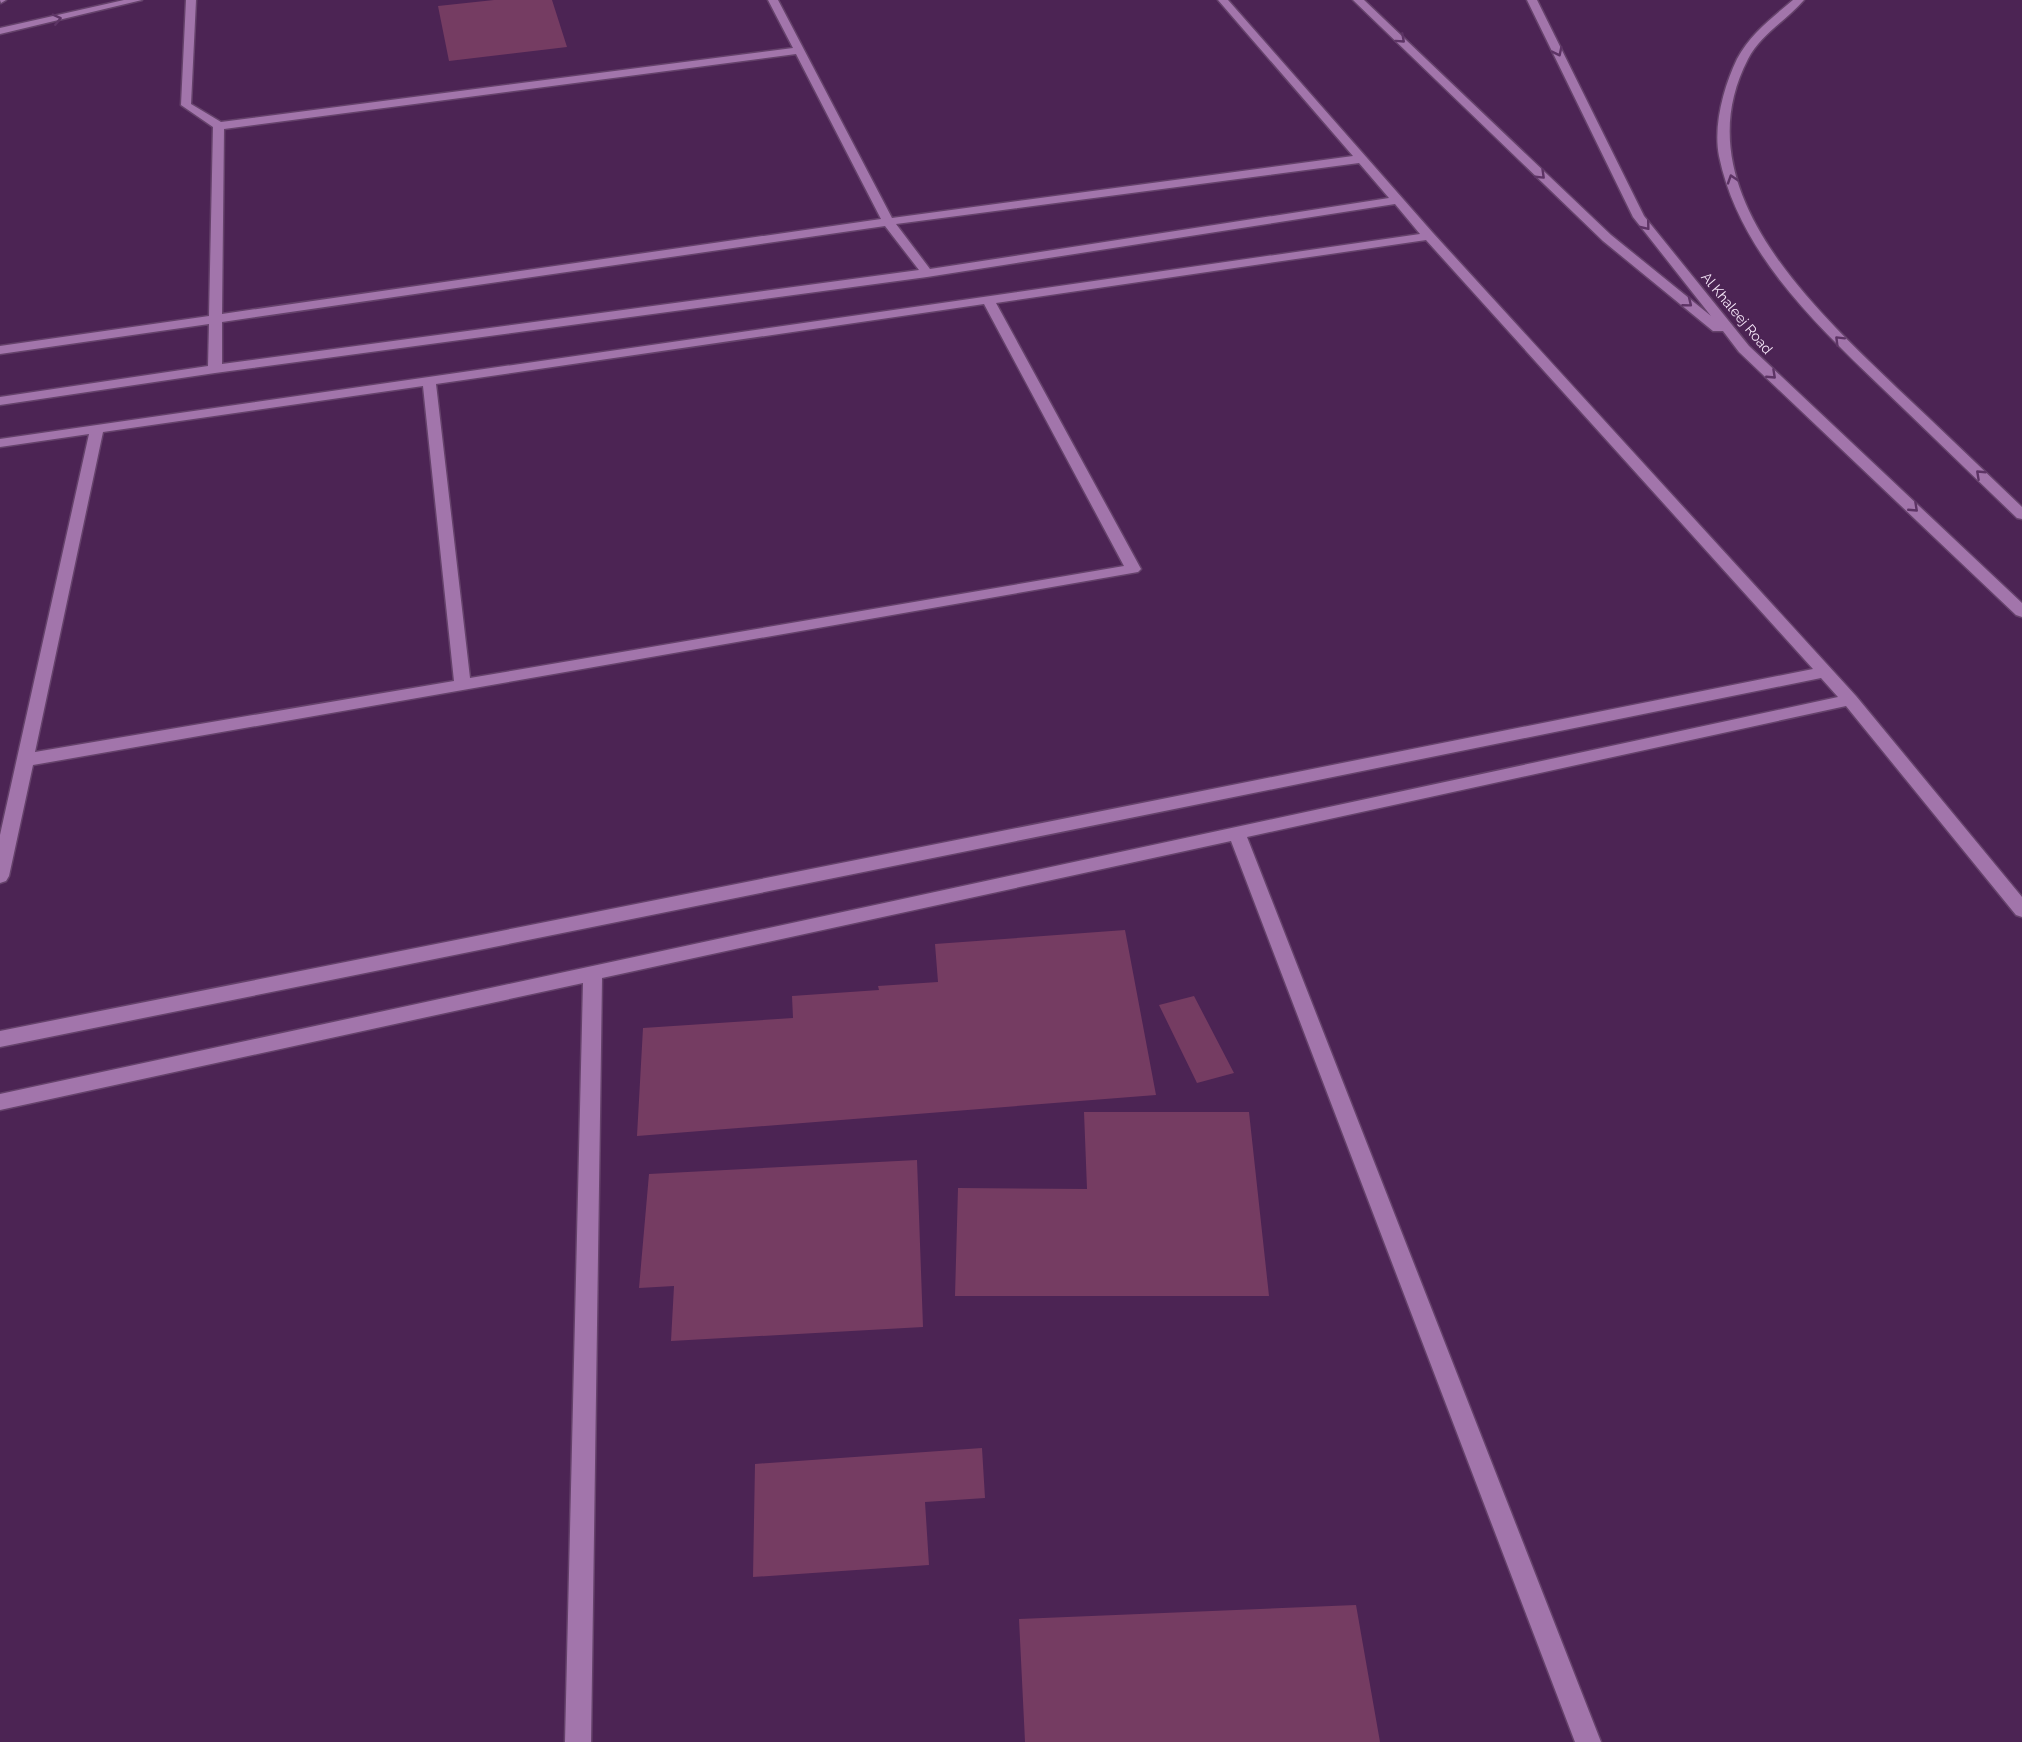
<svg xmlns="http://www.w3.org/2000/svg" width="2022" height="1742" viewBox="0 0 2022 1742" font-family="Raleway,sans-serif">
	<style>
		.building { fill: #753c62 }
		.lines { fill: none; stroke-linecap: round; stroke-linejoin: round }
		.street-casing { stroke: #65426b; stroke-width: 3 }
		.secondary-casing { stroke: #65426b; stroke-width: 3 }
		.street { fill: #a275ab; fill-rule: evenodd }
		.secondary { fill: #a275ab; fill-rule: evenodd }
		.oneway { stroke: #5d3465 }
		.labels { text-anchor: middle; stroke-width: 4.5; stroke-linejoin: round; paint-order: stroke }
		.far-street-label { font-size: 14px; fill: #f8e9fb; stroke: #4c2454 }
	</style>
	<rect width="100%" height="100%" fill="#4c2454"/>
	<!-- building -->
	<path class="building" d="M494,0H552L567,47L449,61L438,6Z
		M1125,930L1156,1095L637,1136L643,1028L793,1018L792,996L879,990L878,986L938,982L935,944Z
		M1194,996L1234,1073L1197,1083L1159,1005Z
		M1084,1112H1249L1269,1296H955L958,1188L1087,1189Z
		M917,1160L923,1327L671,1341L674,1286L639,1288L649,1174Z
		M982,1448L985,1498L925,1502L929,1565L753,1577L755,1464Z
		M1356,1605L1380,1742H1025L1019,1619Z"/>
	<g class="lines">
		<defs>
			<path id="street" d="M186,0H196L191,104L221,122L793,48L768,0H778L892,218L1353,156L1218,0H1228L1433,233L1856,696L2022,897V917L2016,915L1846,706L1247,837L1601,1742H1575L1231,841L602,978L591,1742H565L583,983L0,1110V1094L1838,697L1821,678L0,1047V1031L1813,669L1426,240L996,303L1141,569L1138,572L33,765L9,876L6,881L0,883V835L89,434L0,447V439L1420,234L1395,204L927,277L215,373L0,405V397L208,366L209,324L0,354V346L209,316L213,127L181,105ZM796,54L881,219L222,314L224,129ZM1359,163L1389,198L930,269L896,224ZM885,226L919,270L222,364V322ZM984,304L1124,566L470,678L436,384ZM423,386L454,681L35,752L103,432Z"/>
			<path id="secondary" d="M0,0H6L1,3Z
				M124,0H142L0,34V28Z
				M1353,0H1364L1611,235L1711,316L1633,217L1527,0H1537L1644,216L1749,346L2022,603V617L2016,615L1739,352L1723,331H1713L1603,241Z
				M1793,0H1804C1786,21 1761,34 1748,59C1681,188 1813,307 1897,388C1939,427 1980,467 2022,507V519L2017,518C1971,474 1926,430 1880,386C1813,321 1739,252 1719,156C1713,125 1724,86 1737,59C1750,34 1773,17 1793,0Z"/>
		</defs>
		<!-- street casing -->
		<use href="#street" class="street-casing"/>
		<!-- secondary casing -->
		<use href="#secondary" class="secondary-casing"/>
		<!-- street -->
		<use href="#street" class="street"/>
		<!-- secondary -->
		<use href="#secondary" class="secondary"/>
	</g>
	<!-- one-way arrows -->
	<defs><path id="oneway-chevron" d="M-2-3.5L2.5 0L-2 3.5" fill="none" stroke-width="1.6" stroke-linecap="round" stroke-linejoin="round" transform="scale(1.5)"/></defs>
	<g class="oneway">
		<use href="#oneway-chevron" transform="translate(57 19) rotate(-13)"/>
		<use href="#oneway-chevron" transform="translate(1401 39) rotate(42)"/>
		<use href="#oneway-chevron" transform="translate(1558 52) rotate(64)"/>
		<use href="#oneway-chevron" transform="translate(1541 175) rotate(44)"/>
		<use href="#oneway-chevron" transform="translate(1732 179) rotate(-108)"/>
		<use href="#oneway-chevron" transform="translate(1646 226) rotate(51)"/>
		<use href="#oneway-chevron" transform="translate(1688 303) rotate(39)"/>
		<use href="#oneway-chevron" transform="translate(1839 340) rotate(-135)"/>
		<use href="#oneway-chevron" transform="translate(1772 375) rotate(43)"/>
		<use href="#oneway-chevron" transform="translate(1980 474) rotate(-137)"/>
		<use href="#oneway-chevron" transform="translate(1914 508) rotate(43)"/>
	</g>
	<g class="labels">
		<!-- far-street labels -->
		<g class="far-street-label">
			<text transform="translate(1737 313) rotate(50)" y="5">Al Khaleej Road</text>
		</g>
	</g>
</svg>
